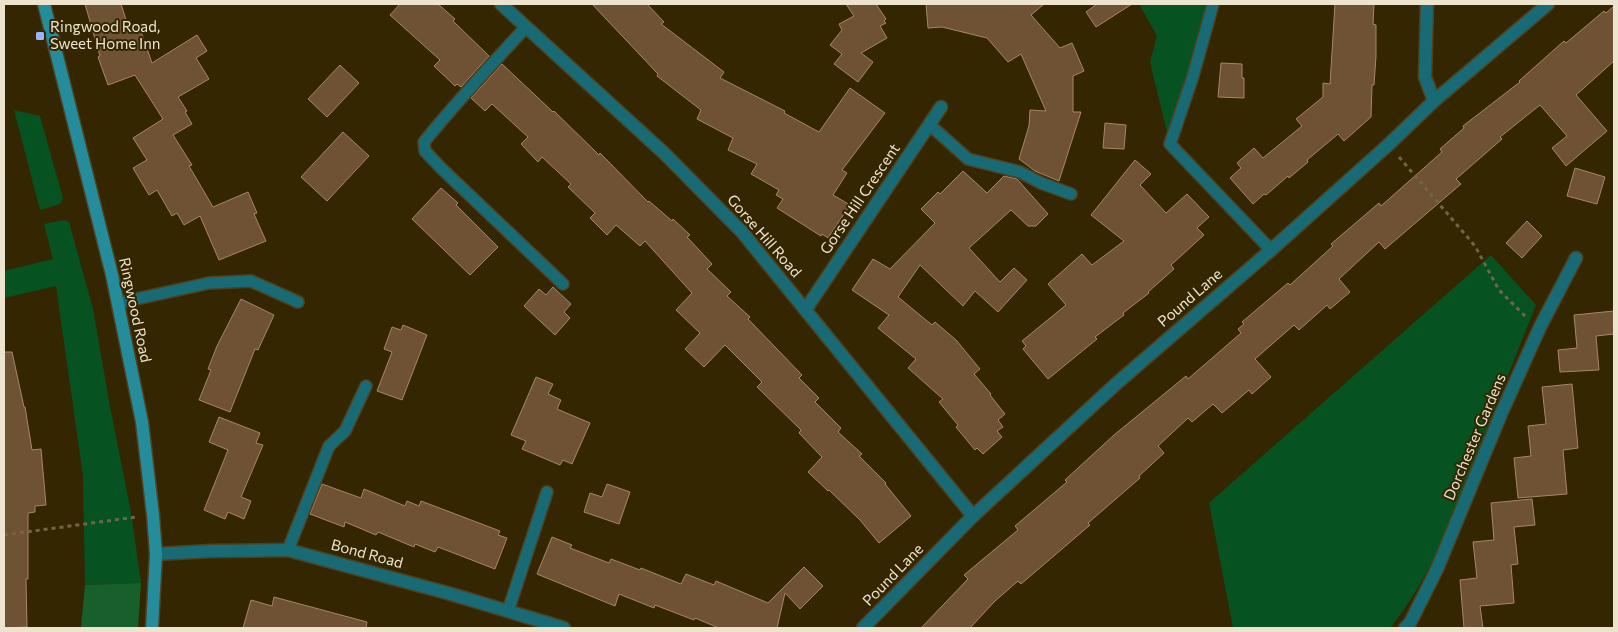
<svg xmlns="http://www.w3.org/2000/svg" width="1618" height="632" viewBox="0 0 1618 632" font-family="Commissioner,sans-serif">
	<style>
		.green { fill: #065321 }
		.forest { fill: #17602b }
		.building { fill: #6e5233; stroke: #a68766 }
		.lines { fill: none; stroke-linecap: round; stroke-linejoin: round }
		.service-casing { stroke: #4e411d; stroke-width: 14 }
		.minor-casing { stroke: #4e411d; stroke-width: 15 }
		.secondary-casing { stroke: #4e411d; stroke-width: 15 }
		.path { stroke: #716545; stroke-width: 3; stroke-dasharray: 4 4; stroke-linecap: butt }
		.service { stroke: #186a75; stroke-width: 11 }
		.minor { stroke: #186a75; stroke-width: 12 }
		.secondary { stroke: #248c9a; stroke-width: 12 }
		.poi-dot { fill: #9ab5fd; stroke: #342600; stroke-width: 2 }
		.labels { text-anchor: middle; stroke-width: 4; stroke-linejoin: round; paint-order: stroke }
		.poi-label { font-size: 15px; fill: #ede4cf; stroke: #342600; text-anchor: start }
		.street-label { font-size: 15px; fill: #ede4cf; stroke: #342600 }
	</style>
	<rect width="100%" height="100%" fill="#342600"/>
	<!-- green -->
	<path class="green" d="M1139,4H1213L1170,144L1150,62L1157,36Z
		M14,110L40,116L63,198L60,204L40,210Z
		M64,220L69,222L93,309L109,401L131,512L141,583L85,585L83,476L56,286L4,298V271L53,259L44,224Z
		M1491,255L1536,305L1438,551C1423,580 1410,603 1390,628H1233L1209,503Z"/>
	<!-- forest -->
	<path class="forest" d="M141,583L138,628H81L85,585Z"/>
	<!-- building -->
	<path class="building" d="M85,4H121L128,26L138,23L152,63L197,35L207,51L196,58L209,79L178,97L187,111L185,112L192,124L173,135L192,165L189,166L213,207L248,192L257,213L254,214L266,241L219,260L200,216L184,225L177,213L172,216L157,190L149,195L133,168L147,160L133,138L163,119L135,75L108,85L98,57L100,56Z
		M400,4H438L455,19L453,21L489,56L461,87L457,84L455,86L434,66L440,60L390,15Z
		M592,4H647L664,22L661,24L724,72L720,78L785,111L784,113L819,132L850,88L885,113L842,170L847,173L833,195L850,205L828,238L822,234L821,236L777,208L783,199L776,195L779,190L751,174L757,164L728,150L733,138L697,119L701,110L657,76L658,74Z
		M846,4H876L886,19L884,21L886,23L880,26L887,38L861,53L873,62L858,82L834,64L842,54L830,45L842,30L839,24L854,16Z
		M926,4H1044L1031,15L1060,48L1072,43L1084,71L1073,76V112H1081L1059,181L1035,171L1019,159L1029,126L1030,110L1046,111L1021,54L1008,62L987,38L942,27L928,28Z
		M1097,4H1132L1096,27L1086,12Z
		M1335,4H1374L1373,24L1376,25V56L1374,85H1372L1371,117L1344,141L1338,134L1307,160L1308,162L1289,178L1288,176L1266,195L1264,194L1253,204L1230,178L1241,168L1237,163L1254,148L1263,158L1302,126L1296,119L1323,97V83L1330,84Z
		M1614,6V61L1576,95L1607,131L1566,166L1552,148L1567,136L1540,105L1500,137L1502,139L1456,179L1461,184L1385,249L1379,242L1339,279L1350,292L1330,309L1327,305L1299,330L1294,325L1255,359L1271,377L1252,394L1249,390L1222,413L1213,404L1192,422L1188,418L1158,446L1164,453L1139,476L1140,478L1088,523L1090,525L1021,584L1018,581L995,601L970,628H921L968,579L964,575L1018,530L1015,526L1067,482L1065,480L1114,435L1186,376L1188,379L1241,333L1238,329L1244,324L1242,322L1288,283L1290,285L1333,246L1331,244L1379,203L1381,206L1442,152L1440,149L1464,128L1463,126L1520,82L1519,81L1564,41L1566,43L1604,11L1606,13Z
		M1221,63L1242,64V78H1244V98L1218,97Z
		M502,64L553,112L554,111L599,155L600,153L648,202L649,201L672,221L673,219L690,235L687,237L712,264L707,269L731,292L727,296L750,317L748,319L802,375L799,378L819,398L815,402L841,428L838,432L862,454L859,456L886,483L885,484L911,516L879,543L860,520L829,490L828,491L808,472L822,457L799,433L801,430L757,387L762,382L725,345L704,367L685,349L700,333L676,310L692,293L645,241L640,246L616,225L607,235L590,218L595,213L568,187L571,184L542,157L538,162L521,144L528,137L492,104L485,111L471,98Z
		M340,65L359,83L327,117L308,99Z
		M1105,123L1126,125L1124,149L1103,148Z
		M343,132L369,156L327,201L301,177Z
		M1135,160L1151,174L1140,185L1166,213L1187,194L1209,217L1197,228L1204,235L1171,265L1174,269L1148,292L1149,293L1123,313L1124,315L1095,337L1097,339L1048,379L1023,349L1026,346L1022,341L1066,305L1048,284L1082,254L1092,265L1124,241L1091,215Z
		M1575,168L1605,177L1597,204L1567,196Z
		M963,171L987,193L1004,176L1017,179L1048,214L1036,226H1028L1011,210L969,248L1000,282L1014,268L1027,280L998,312L975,291L963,306L920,265L898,297L932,325L935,322L956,340L980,369L974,374L991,394L990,395L1005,414L998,420L1003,427L997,431L1002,437L983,454L977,448L975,450L956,427L958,425L939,402L943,399L908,368L916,359L878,328L889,315L852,290L873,259L890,269L935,223L921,209L938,192L940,194Z
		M441,188L458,203L456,205L498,247L470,275L412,219Z
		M1527,221L1542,236L1522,258L1506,243Z
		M553,287L571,304L564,312L570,318L555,335L524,306L539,289L546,295Z
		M241,299L274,315L258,350L255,349L230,412L199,400L211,370L208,369L217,346Z
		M1614,311V334L1596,336L1599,370L1560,372L1558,350L1577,348L1574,315Z
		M403,325L427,335L402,400L377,391L392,352L384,349L392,327L401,330Z
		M4,352H12L24,407H25L32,450L41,449L46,505L35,506V512L28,513V579H26L27,627L4,628Z
		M536,377L553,384L548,394L561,400L557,409L590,423L572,464L563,460L560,465L522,449L526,441L511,435Z
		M1572,384L1578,448L1563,450L1567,494L1518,498L1514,458L1531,456L1528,426L1546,424L1542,387Z
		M219,417L260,433L256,443L263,445L241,497L251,501L244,519L228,512L225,519L204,510L228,450L209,442Z
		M322,484L361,498L364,489L405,506L407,501L419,506L421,501L500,531L498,535L507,538L495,569L438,547L435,552L415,544L414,547L378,532L376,535L345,522L344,527L310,514Z
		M607,484L630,492L619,524L584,512L590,493L602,497Z
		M1532,499L1535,525L1514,527L1518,564L1511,565L1514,603L1480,606L1483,628H1464L1460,580L1477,578L1473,542L1494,540L1491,503Z
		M552,537L572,545L570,548L609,563L611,559L640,570L641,568L681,584L686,574L714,585L716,581L768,603L804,567L823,586L800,609L785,593L777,628H719L695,618L694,620L655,605L654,608L619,594L615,606L537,574Z
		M274,597L367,622L366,628H243L251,600L272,606Z"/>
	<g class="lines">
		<defs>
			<path id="service" d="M1213,4L1193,76L1170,144L1271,250
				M526,27C491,65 456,102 424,142L425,151L441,168L563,284
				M930,125L968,159L1020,172L1041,183L1071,194
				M118,303L209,283L251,281L298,302
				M288,550L329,446L345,431L366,386
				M508,611L547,492"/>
			<path id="minor" d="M501,4L665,154L742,232L973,516
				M1427,4L1425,77L1434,101
				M806,309L941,107
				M156,554L211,551L288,550L451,594L564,628
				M863,628L973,516L1117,383L1271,250L1388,145L1434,101L1548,4
				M1405,628L1410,623L1437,569L1501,414L1540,327L1576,258"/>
			<path id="secondary" d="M44,4L112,275L142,422L153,515L156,554L152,628"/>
		</defs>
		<!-- service casing -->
		<use href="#service" class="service-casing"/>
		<!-- minor casing -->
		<use href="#minor" class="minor-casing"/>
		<!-- secondary casing -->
		<use href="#secondary" class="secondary-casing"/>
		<!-- path -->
		<path class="path" d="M1399,157L1475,246L1499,290L1525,316
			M4,535L136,517"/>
		<!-- service -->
		<use href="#service" class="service"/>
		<!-- minor -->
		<use href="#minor" class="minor"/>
		<!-- secondary -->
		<use href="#secondary" class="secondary"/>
	</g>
	<!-- markers -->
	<rect class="poi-dot" x="35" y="31" width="10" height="10" rx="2.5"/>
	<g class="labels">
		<!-- poi labels -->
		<g class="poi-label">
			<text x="50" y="32">Ringwood Road,<tspan x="50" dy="17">Sweet Home Inn</tspan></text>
		</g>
		<!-- street labels -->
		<g class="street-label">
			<text transform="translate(860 199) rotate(-56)" y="5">Gorse Hill Crescent</text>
			<text transform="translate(764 236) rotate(49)" y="5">Gorse Hill Road</text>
			<text transform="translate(1190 298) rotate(-41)" y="5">Pound Lane</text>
			<text transform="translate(135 310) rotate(78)" y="5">Ringwood Road</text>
			<text transform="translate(1475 437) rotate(-67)" y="5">Dorchester Gardens</text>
			<text transform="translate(367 554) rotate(15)" y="5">Bond Road</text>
			<text transform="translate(893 575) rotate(-46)" y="5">Pound Lane</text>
		</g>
	</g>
	<!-- border -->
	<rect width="1618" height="632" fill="none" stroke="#ede4cf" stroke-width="10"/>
</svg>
